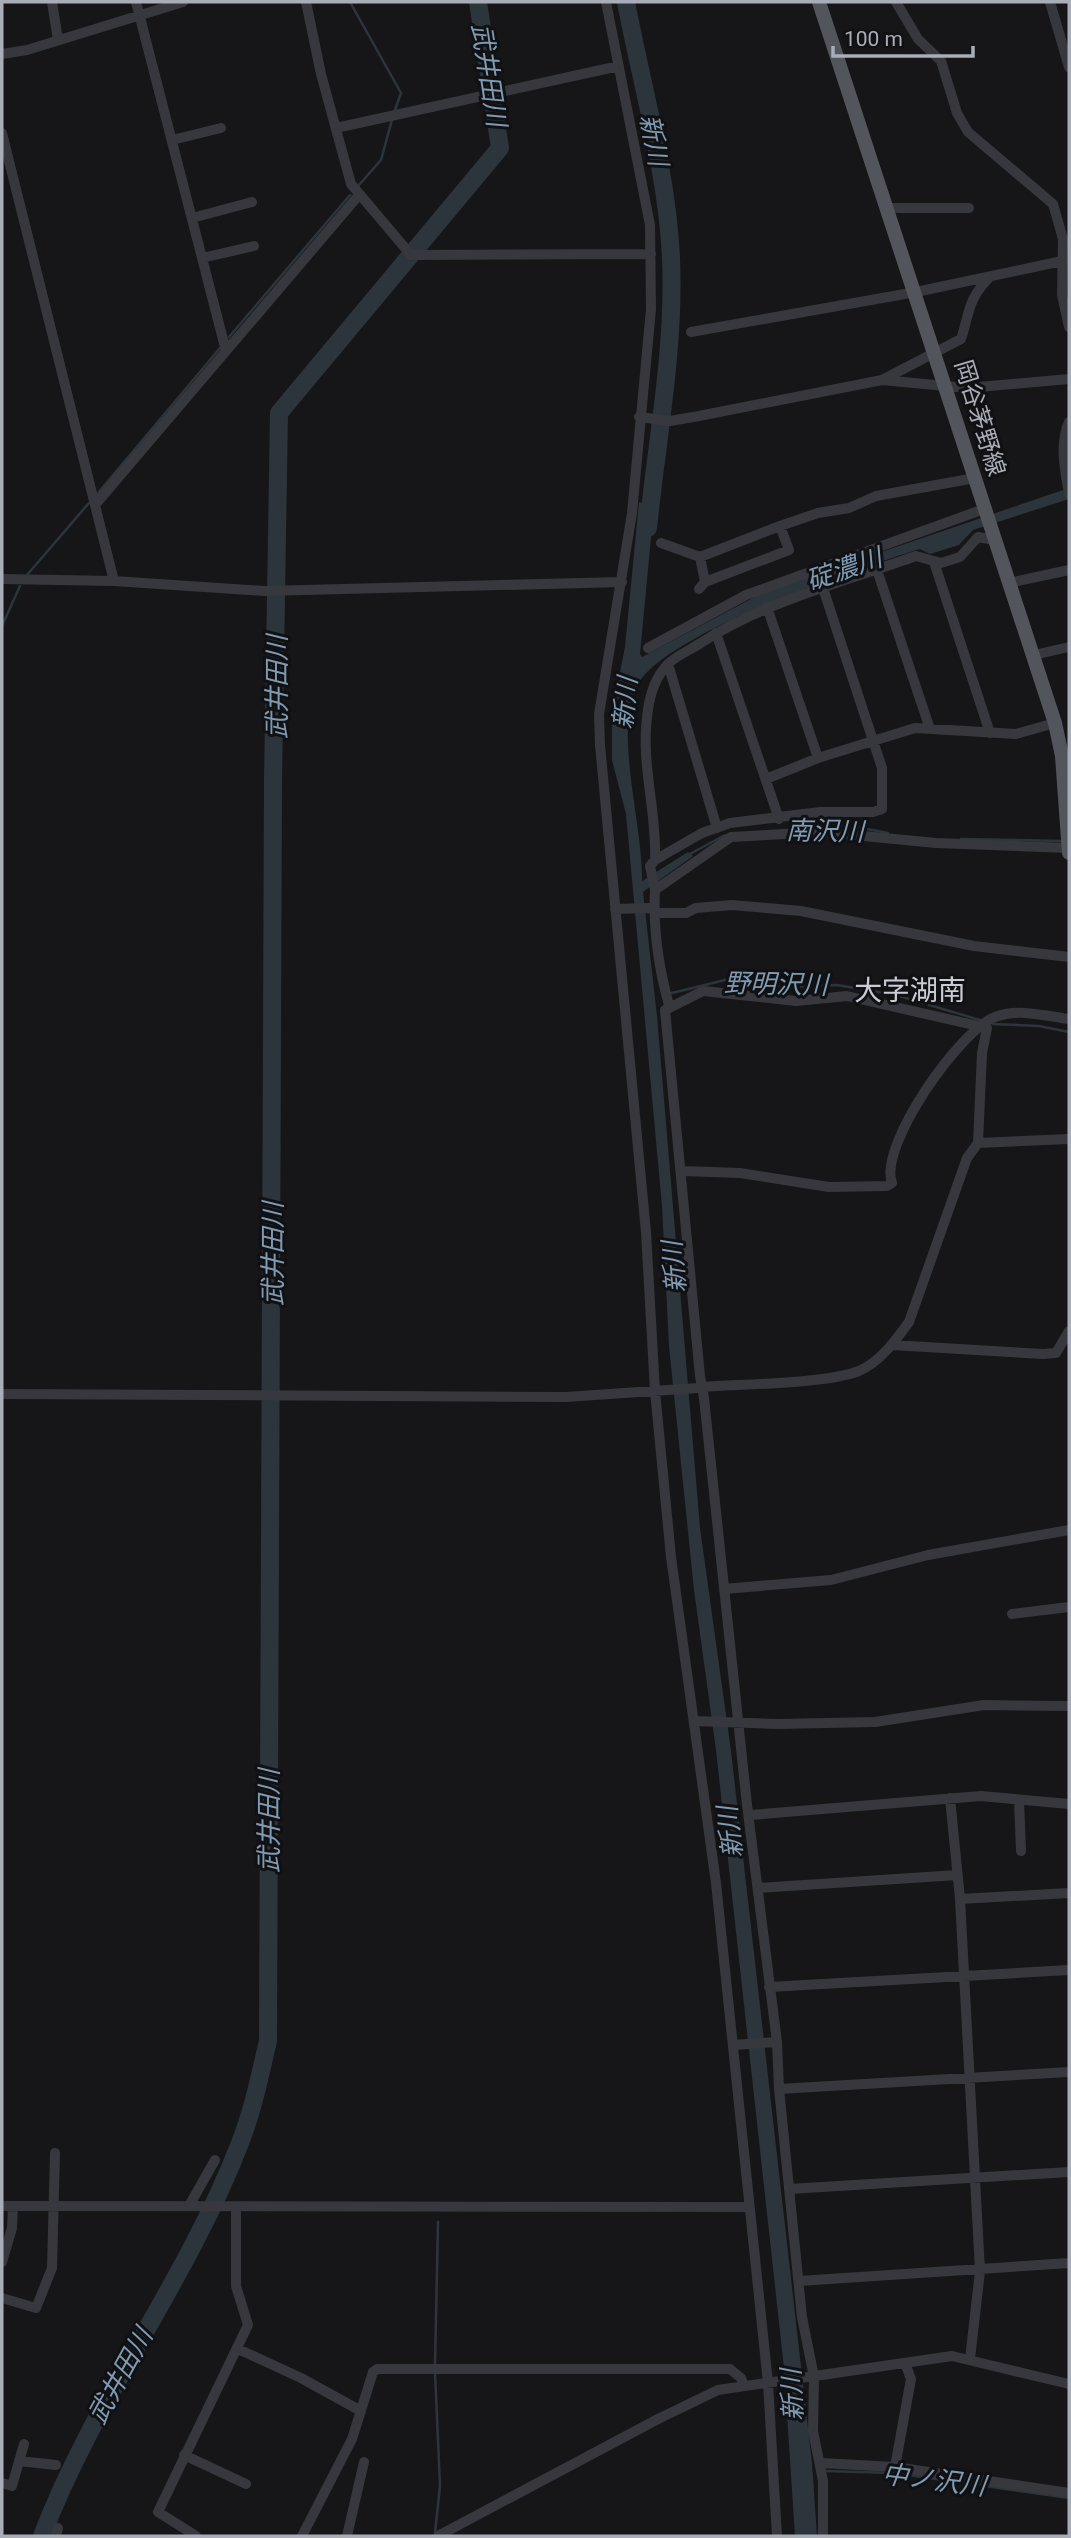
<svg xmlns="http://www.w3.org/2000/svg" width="1071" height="2538" viewBox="0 0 1071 2538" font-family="Roboto,'Noto Sans JP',sans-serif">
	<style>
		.water { fill: #2c353c }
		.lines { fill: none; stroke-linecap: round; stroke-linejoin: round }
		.stream { stroke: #2c353c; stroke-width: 2.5 }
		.river { stroke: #2c353c; stroke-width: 18 }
		.minor { stroke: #37383d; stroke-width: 10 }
		.major { stroke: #53555c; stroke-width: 14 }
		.labels { text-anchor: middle; stroke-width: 6; stroke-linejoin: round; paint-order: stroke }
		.street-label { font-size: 24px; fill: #a8adb8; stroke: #111113 }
		.water-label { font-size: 26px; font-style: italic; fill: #7f9bb3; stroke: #111113 }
		.quarter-label { font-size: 28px; fill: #c9ccd4; stroke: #111113 }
	</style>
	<rect width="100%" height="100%" fill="#161618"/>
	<!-- water -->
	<path class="water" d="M1069,488V499L973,530L959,545L930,554L920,549C863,567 654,635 634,691C616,740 643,827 642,881L688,852L693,856L643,892L657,1016L700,1528L731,1751L812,2463L817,2536H795L784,2368L716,1750L694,1590L669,1346L662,1206L626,814L612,760V713L625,647L639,502L654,506L640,654L642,657L764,592Z"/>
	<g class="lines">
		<!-- stream -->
		<path class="stream" d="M350,2L401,93L395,110
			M359,185L381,160L392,120
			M229,337L350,195
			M98,493L220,348
			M27,575L89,503
			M2,626L20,586
			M801,828L846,825L888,833
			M961,839L1063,841
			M688,855L725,835
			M668,994L725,980L784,987L837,985L896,995L983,1021
			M993,1024L1039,1026L1069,1032
			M435,2365L438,2222
			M826,2471L894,2473L1069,2498
			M435,2533L440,2486L435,2372"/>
		<!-- river -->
		<path class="river" d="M626,2C642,86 667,172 671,258C675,348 657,439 648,528
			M42,2536C94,2399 187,2281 240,2143C253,2110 260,2075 268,2041L273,781L279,413L500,148L478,2"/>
		<!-- minor -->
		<path class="minor" d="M52,2L58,40
			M136,2L226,351
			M306,2L321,74L351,184L411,255L651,254
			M606,2L650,225L651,309L632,513L599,714L600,745L646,1232L655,1391L671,1557L716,1883L768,2383L777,2536
			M896,2L918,39L941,61L957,113L968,132L1053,204L1063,239L1062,295L1069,327
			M1050,2L1069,67
			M2,54L27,50L183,2
			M336,128L619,66
			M2,133L114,581
			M172,140L221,128
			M888,208H969
			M192,218L252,202
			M202,258L254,246
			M691,332L916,292L1062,261
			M882,380L961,339C970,311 968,298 991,276
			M639,417L670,421L699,416L882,380L967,388L1069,379
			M1069,422C1059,446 1065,469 1069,494
			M95,505L358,196
			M661,543L700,557L780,526L818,513L849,508L876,496L975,478
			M934,562L990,733
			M877,570L930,729
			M2,579L114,581L265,591L622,582
			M705,582L789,550L780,526
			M1009,583L1069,570
			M823,588L882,768V809L873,812H820L730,823L702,833L655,860C657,812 641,765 647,717C649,697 654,678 668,664C676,656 690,650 699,644C766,601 843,582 916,556L941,563L960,557L978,537L994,540
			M699,589L705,582L700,557
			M767,607L818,758
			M716,633L779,819
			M648,648L746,595L984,509
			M1034,655L1069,647
			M668,664L717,828
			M766,779L818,758L915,728L1016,734L1055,723
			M655,890L650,866L655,860
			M615,909L649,908L659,913H686L696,908L732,905L801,911L974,946L1069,957
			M669,1005C659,969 653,928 655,890L731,837L822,832L936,843L1069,848
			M978,1143L1069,1139
			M681,1171L740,1173L829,1187L887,1186L892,1183C878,1146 960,1030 995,1017C1018,1008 1046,1016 1069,1019
			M892,1345L1043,1354L1056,1353L1069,1331
			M2,1394L566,1397L697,1388L703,1387C742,1384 825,1384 859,1371C880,1362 896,1340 909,1322L967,1158L978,1143L982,1053L987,1028L847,996L796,1001L703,991L665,1010L700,1376L704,1398L747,1805L777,2042L779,2089L802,2317L814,2377L813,2431L823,2481V2536
			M724,1589L831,1580L928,1555L1069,1530
			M1012,1614L1069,1607
			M694,1721L778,1724L875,1722L984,1705L1069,1706
			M950,1798L960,1899L980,2271L970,2359
			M1019,1800L1021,1851
			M751,1815L981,1796L1069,1804
			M758,1888L957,1875
			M960,1899L1069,1893
			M769,1987L1069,1970
			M733,2045L777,2042
			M779,2089L1069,2072
			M789,2189L1069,2172
			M2,2206L749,2207
			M189,2206L215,2160
			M2,2262L12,2228L13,2206
			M799,2281L1069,2263
			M2,2298L36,2308L52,2268L55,2153
			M238,2349L301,2378L361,2411
			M184,2455L246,2484
			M19,2461L56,2465
			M821,2463L895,2467L1069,2493
			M895,2467L911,2379L905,2363
			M2,2483L12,2486L24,2444
			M56,2536L58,2528
			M196,2536L158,2512L248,2325L236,2286V2207
			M302,2536L352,2439L373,2372L377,2369H730L741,2378L744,2386
			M347,2536L364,2462
			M438,2536L658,2419L718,2390L952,2356L1069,2384"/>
		<!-- major -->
		<path class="major" d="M819,2L1055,723L1062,756L1069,853"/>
	</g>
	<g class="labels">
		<!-- street labels -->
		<g class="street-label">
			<text transform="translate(980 418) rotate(73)" y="8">岡谷茅野線</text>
		</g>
		<!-- water labels -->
		<g class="water-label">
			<text transform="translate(489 75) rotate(81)" y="9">武井田川</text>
			<text transform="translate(654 140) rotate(79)" y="9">新川</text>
			<text transform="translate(844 569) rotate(-19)" y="9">碇濃川</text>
			<text transform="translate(277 687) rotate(-90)" y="9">武井田川</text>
			<text transform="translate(625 703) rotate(-84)" y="9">新川</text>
			<text transform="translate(825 831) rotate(1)" y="9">南沢川</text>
			<text transform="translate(776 984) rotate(1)" y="9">野明沢川</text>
			<text transform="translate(273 1254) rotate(-90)" y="9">武井田川</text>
			<text transform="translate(674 1267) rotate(-95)" y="9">新川</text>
			<text transform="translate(269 1821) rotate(-90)" y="9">武井田川</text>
			<text transform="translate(730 1832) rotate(-97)" y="9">新川</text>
			<text transform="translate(120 2376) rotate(-61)" y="9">武井田川</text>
			<text transform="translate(792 2395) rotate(-93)" y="9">新川</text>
			<text transform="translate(934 2480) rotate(7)" y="9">中ノ沢川</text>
		</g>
		<!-- quarter labels -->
		<g class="quarter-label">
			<text x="910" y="1000">大字湖南</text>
		</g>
	</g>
	<!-- border -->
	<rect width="1071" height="2538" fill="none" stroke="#a8adb8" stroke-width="7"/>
	<!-- scale -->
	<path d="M833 46v10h140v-10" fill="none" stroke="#a8adb8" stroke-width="3.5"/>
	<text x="844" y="46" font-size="21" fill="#a8adb8" stroke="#111113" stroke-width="5" paint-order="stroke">100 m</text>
</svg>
